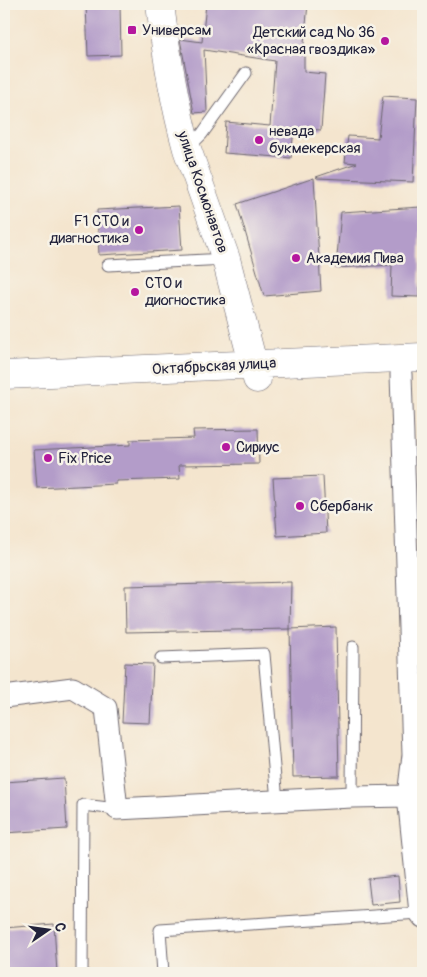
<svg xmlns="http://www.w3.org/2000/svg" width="427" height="977" viewBox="0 0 427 977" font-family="Pangolin,sans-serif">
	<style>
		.building { fill: #b39cc9 }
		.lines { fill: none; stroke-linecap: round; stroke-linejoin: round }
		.lane-casing { stroke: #6c666e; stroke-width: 13 }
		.street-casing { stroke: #6c666e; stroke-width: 23 }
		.secondary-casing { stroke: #6c666e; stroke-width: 29 }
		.lane { stroke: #fff; stroke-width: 11 }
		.street { stroke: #fff; stroke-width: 21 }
		.secondary { stroke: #fff; stroke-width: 28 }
		.poi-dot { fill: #b5179e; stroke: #f7f3e8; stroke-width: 2 }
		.labels { text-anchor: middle; stroke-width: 5; stroke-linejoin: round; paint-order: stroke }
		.poi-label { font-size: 15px; fill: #22223b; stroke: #f7f3e8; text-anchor: start }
		.street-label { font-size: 15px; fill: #22223b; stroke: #f7f3e8 }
	</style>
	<rect width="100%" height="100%" fill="#f7f3e8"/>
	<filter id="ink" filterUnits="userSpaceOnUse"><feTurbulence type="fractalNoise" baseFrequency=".02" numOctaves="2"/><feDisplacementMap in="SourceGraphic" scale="10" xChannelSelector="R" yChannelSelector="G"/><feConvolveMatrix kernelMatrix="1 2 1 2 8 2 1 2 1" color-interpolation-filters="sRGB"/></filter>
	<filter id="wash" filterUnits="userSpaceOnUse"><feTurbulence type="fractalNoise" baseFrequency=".0096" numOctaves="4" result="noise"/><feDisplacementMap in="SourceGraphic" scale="20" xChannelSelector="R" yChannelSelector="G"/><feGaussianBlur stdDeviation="1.12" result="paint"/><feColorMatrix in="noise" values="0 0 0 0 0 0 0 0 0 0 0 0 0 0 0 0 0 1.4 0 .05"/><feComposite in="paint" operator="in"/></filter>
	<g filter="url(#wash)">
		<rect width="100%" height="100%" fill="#f4e5ce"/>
		<g id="blocks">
			<!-- building -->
			<path class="building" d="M86,4H120L121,55L88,56Z
				M206,4H308L304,43V72L325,74L321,130L294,128L291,158L224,153L226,122L270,126L275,61L204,50L207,112L194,113L180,39L202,42Z
				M383,96L417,98L413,182L317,178L316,177L357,163L345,162L348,136L378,138Z
				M314,178L321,291L264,296L237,204Z
				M179,206L182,250L99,255L97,210Z
				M421,207L419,297L391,296L392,265L336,268L341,212Z
				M258,429L259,464L179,465L180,479L116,481V484L37,488L34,450L130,445V440L194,438L193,430Z
				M323,476L326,533L277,536L273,478Z
				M291,582L290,629L126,632L125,586Z
				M336,627L339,776L293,777L290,629Z
				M125,663L153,664L150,723L122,722Z
				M64,778L67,829L4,833V782Z
				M398,876L400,902L371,905L368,879Z
				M54,924L57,973H4V928Z"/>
		</g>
	</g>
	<g filter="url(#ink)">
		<use href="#blocks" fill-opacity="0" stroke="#6c666e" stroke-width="1"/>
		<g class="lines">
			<defs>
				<path id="lane" d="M4,4H5
					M188,148L202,134L246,73
					M108,265L226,259
					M161,658L264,654L277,801
					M352,797L353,647
					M82,973L83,805L117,809
					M163,973L160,930L420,913"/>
				<path id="street" d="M401,374L413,755L408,796L420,913L423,917
					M4,697L73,688L106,708L117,809L352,797L408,796"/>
				<path id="secondary" d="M160,4C166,53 174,102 187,149L226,259L257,379
					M4,375L423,357"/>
			</defs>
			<!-- lane casing -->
			<use href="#lane" class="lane-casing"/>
			<!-- street casing -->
			<use href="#street" class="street-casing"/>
			<!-- secondary casing -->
			<use href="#secondary" class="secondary-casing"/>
			<!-- lane -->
			<use href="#lane" class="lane"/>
			<!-- street -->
			<use href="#street" class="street"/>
			<!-- secondary -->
			<use href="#secondary" class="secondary"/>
		</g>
	</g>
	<!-- markers -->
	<g class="poi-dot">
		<rect x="127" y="25" width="10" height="10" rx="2.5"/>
		<circle cx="385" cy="41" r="5"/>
		<circle cx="259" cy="140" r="5"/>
		<circle cx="139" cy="230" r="5"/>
		<circle cx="296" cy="258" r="5"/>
		<circle cx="135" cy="292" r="5"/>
		<circle cx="226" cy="447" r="5"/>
		<circle cx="48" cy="458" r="5"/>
		<circle cx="300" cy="506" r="5"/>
	</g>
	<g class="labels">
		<!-- poi labels -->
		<g class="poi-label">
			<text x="142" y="35">Универсам</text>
			<text x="375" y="37" text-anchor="end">Детский сад № 36<tspan x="375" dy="17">«Красная гвоздика»</tspan></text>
			<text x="269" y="136">невада<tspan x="269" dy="17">букмекерская</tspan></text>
			<text x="129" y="226" text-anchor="end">F1 СТО и<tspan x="129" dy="17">диагностика</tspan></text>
			<text x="306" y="263">Академия Пива</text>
			<text x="145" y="288">СТО и<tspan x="145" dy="17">диогностика</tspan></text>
			<text x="236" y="452">Сириус</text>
			<text x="58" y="463">Fix Price</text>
			<text x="310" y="511">Сбербанк</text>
		</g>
		<!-- street labels -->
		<g class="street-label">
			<text transform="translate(203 192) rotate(71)" y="5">улица Космонавтов</text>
			<text transform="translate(214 366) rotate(-3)" y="5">Октябрьская улица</text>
		</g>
	</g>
	<!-- margin -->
	<rect width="427" height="977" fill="none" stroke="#f7f3e8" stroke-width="20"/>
	<!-- north arrow -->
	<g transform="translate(48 930) rotate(77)" stroke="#f7f3e8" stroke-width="4" paint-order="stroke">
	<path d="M0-4L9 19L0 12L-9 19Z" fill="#22223b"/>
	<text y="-8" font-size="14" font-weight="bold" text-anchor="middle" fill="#22223b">С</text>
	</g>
</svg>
